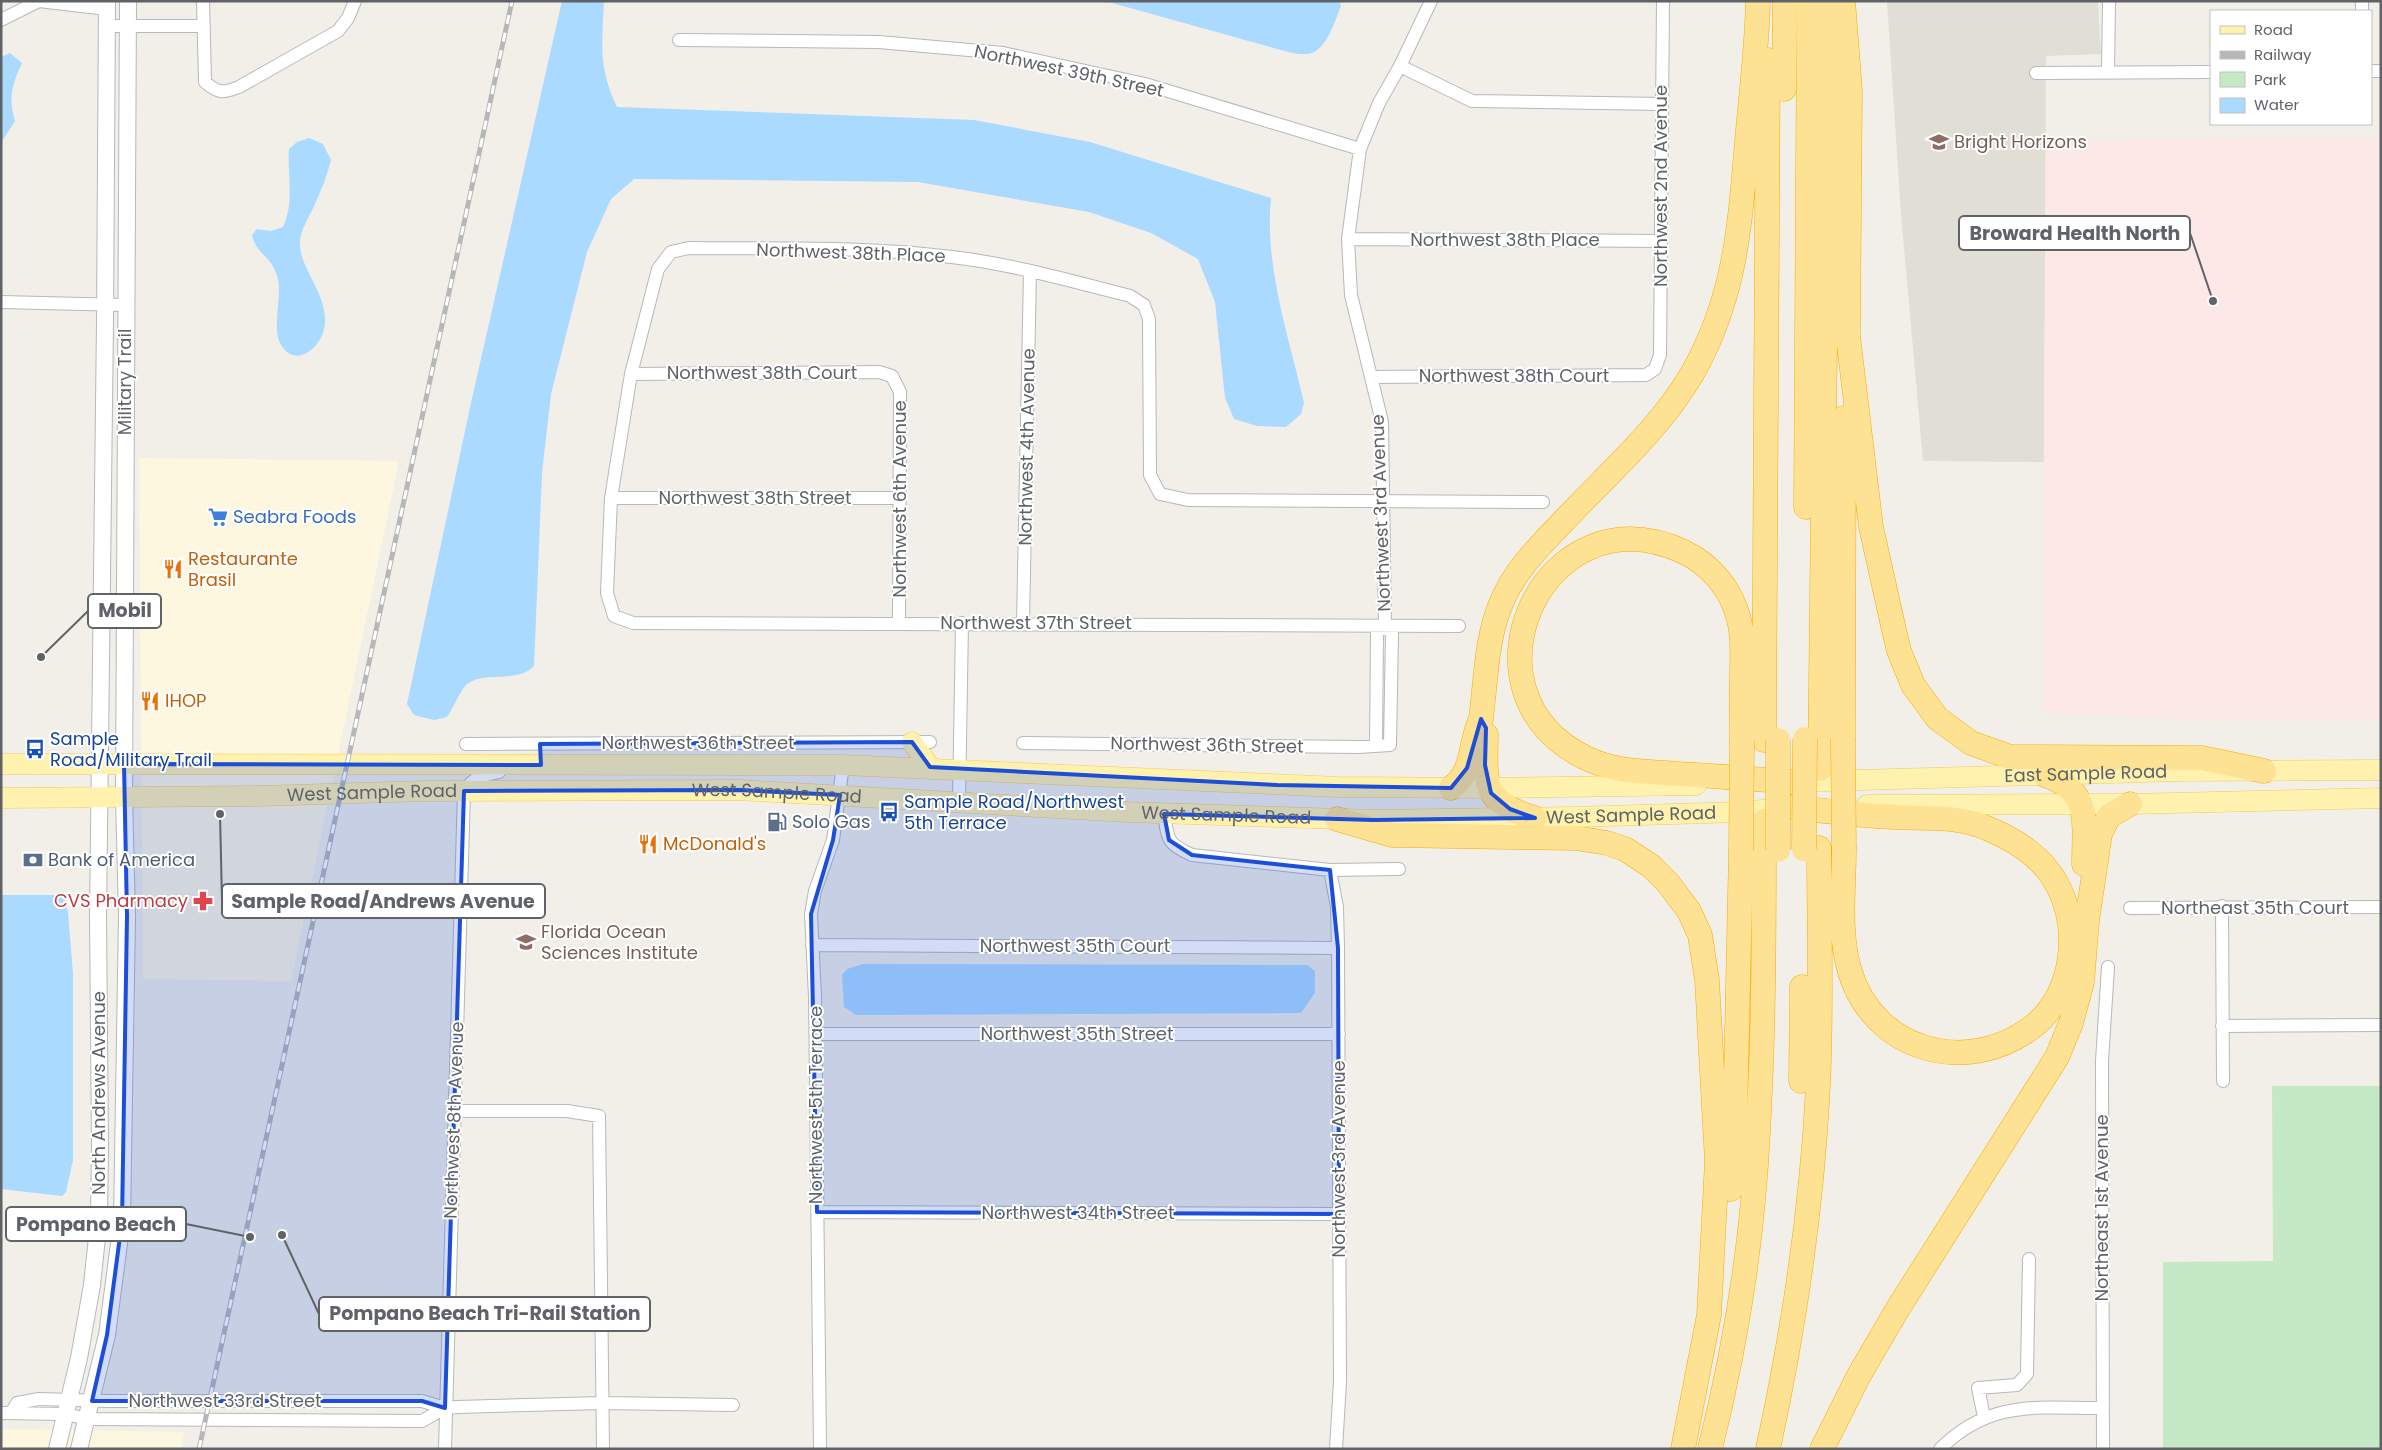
<svg xmlns="http://www.w3.org/2000/svg" width="2382" height="1450" viewBox="0 0 2382 1450" font-family="Poppins,sans-serif">
	<style>
		.commercial { fill: #fef7e0 }
		.education { fill: #e1ded6 }
		.medical { fill: #fce8e6 }
		.green { fill: #c5e8c5 }
		.water { fill: #aadaff }
		.lines { fill: none; stroke-linecap: round; stroke-linejoin: round }
		.minor-casing { stroke: #b5b8bc; stroke-width: 14 }
		.tertiary-casing { stroke: #b5b8bc; stroke-width: 18 }
		.primary-casing { stroke: #f2c960; stroke-width: 21 }
		.motorway-casing { stroke: #f9ab00; stroke-width: 25 }
		.minor { stroke: #fff; stroke-width: 12 }
		.tertiary { stroke: #fff; stroke-width: 16 }
		.primary { stroke: #fff2af; stroke-width: 20 }
		.motorway { stroke: #fde293; stroke-width: 24 }
		.rail-casing { stroke: #b6b7b8; stroke-width: 5 }
		.rail { stroke: #fff; stroke-width: 3; stroke-dasharray: 9; stroke-linecap: butt }
		.motorway-bridge-casing { stroke: #f9ab00; stroke-width: 25; stroke-linecap: butt }
		.motorway-bridge { stroke: #fde293; stroke-width: 24 }
		.marked { fill: #1d4ed8; fill-opacity: 0.2; stroke: #1d4ed8; stroke-width: 4; stroke-linejoin: round }
		.labels { text-anchor: middle; stroke-width: 4; stroke-linejoin: round; paint-order: stroke }
		.street-label { font-size: 18px; fill: #5f6368; stroke: #fff }
		.education-label { font-size: 18px; fill: #785e54; stroke: #fff; text-anchor: start }
		.shop-label { font-size: 18px; fill: #366cbe; stroke: #fff; text-anchor: start }
		.food-label { font-size: 18px; fill: #c56008; stroke: #fff; text-anchor: start }
		.transit-label { font-size: 18px; fill: #164399; stroke: #fff; text-anchor: start }
		.service-label { font-size: 18px; fill: #4e5e75; stroke: #fff; text-anchor: start }
		.health-label { font-size: 18px; fill: #be3a42; stroke: #fff; text-anchor: end }
		.leader { fill: none; stroke: #5f6368; stroke-width: 2 }
		.callout-dot { fill: #5f6368; stroke: #fff; stroke-width: 2 }
		.callout { fill: #fff; stroke: #5f6368; stroke-width: 2 }
		.callout-label { font-size: 19px; text-anchor: middle; font-weight: bold; fill: #5f6368 }
	</style>
	<rect width="100%" height="100%" fill="#f1efe8"/>
	<!-- commercial -->
	<path class="commercial" d="M139,458L399,461L291,981L143,979Z
		M1,1429L184,1432L181,1449H1Z"/>
	<!-- education -->
	<path class="education" d="M1887,1H2098L2101,54L2046,56L2044,462L1923,461L1901,214Z"/>
	<!-- medical -->
	<path class="medical" d="M2381,138V719H2179L2042,713L2046,141Z"/>
	<!-- green -->
	<path class="green" d="M2272,1086H2381V1449H2163V1262L2273,1261Z"/>
	<!-- water -->
	<path class="water" d="M562,1H604C602,43 598,68 617,107L974,120L1090,142L1271,198C1264,266 1289,337 1304,403L1301,414L1286,427L1257,426L1234,419L1225,398L1215,302L1198,259L1151,233L1089,212L918,182L634,179L611,199L587,252L551,394L542,473L534,666C517,684 487,670 467,684C462,688 452,710 447,717L434,720L414,715L407,704L471,403Z
		M1105,1H1339L1341,6C1335,20 1327,51 1308,54C1303,54 1297,54 1292,53Z
		M10,53L22,63C12,85 8,97 15,121L1,143V57Z
		M309,138L323,144L331,160C327,176 321,191 314,206C309,217 301,229 300,241C298,267 327,292 325,324C323,347 295,371 280,343C272,327 282,297 278,279C272,255 256,255 252,235L257,229L271,231L283,227C295,202 287,175 289,149L297,142Z
		M1,895H54L64,898L68,912L73,974V1160L66,1192L62,1196L1,1189Z
		M863,964L1307,965L1315,971V993L1301,1013L856,1015L844,1007L842,975L847,969Z"/>
	<g class="lines">
		<defs>
			<path id="minor" d="M39,1L107,9
				M203,1L205,82C219,94 223,93 239,87L338,31L348,18L355,1
				M2362,11V1
				M1,20L39,1
				M107,26H204
				M679,40L879,42L1003,53L1145,84L1360,149
				M1400,66L1472,101L1662,104
				M2371,71H2381
				M2036,73L2211,72
				M2108,73L2109,1
				M1348,239L1661,241
				M1,302L125,305
				M631,374L879,372L892,376L900,392L899,623
				M1371,377L1646,375L1655,369L1660,355L1663,1
				M611,498H899
				M1023,623L1030,271
				M1459,626L633,623L614,616L607,593L611,498L631,374L658,269L671,252L689,248C777,249 865,246 952,257C1012,264 1071,281 1130,296L1144,305L1149,319L1150,475L1160,494L1188,500L1543,502
				M1023,743L1358,747L1390,745L1392,634L1385,625L1382,422L1351,295L1348,239L1360,149L1379,103L1400,66L1431,1
				M466,744L930,742
				M1376,746L1377,633L1385,625
				M959,803L962,623
				M1164,814C1168,840 1167,844 1192,855L1330,870L1399,869
				M1330,870L1337,907L1338,948L1340,1382L1336,1449
				M2222,906L2223,1081
				M2130,908L2381,907
				M812,945L1338,948
				M2222,1026L2381,1025
				M816,1034H1339
				M454,1111H567L599,1116L603,1449
				M817,1212L1339,1214
				M1,1413L66,1414L87,1419L422,1421L445,1408L457,1407L602,1403L733,1405
				M11,1413L17,1403L39,1399L108,1401H422L445,1408
				M1984,1417L1978,1388L2017,1385L2027,1374L2029,1259
				M445,1449L464,791C474,777 483,775 499,772
				M820,1449L815,997L811,914L815,891L833,840L843,765
				M1940,1449C1990,1399 2038,1408 2103,1408
				M2103,1449L2102,1061L2108,967"/>
			<path id="tertiary" d="M57,1449L79,1358L92,1285L99,1218L100,1148L98,916L105,321L107,1
				M79,1449L107,1335L122,1221L127,916L124,797L128,1"/>
			<g id="primary">
				<path d="M912,742L930,767"/>
				<path d="M1,764L843,765L1338,787L1489,788L1696,785"/>
				<path id="s1" d="M1790,782L2179,771L2381,770"/>
				<path id="s2" d="M1,798L258,796L426,791L739,790L1128,812L1373,820L1574,817L1739,812L1786,808"/>
				<path d="M1867,805L2130,804L2381,798"/>
			</g>
			<path id="motorway" d="M1843,1L1850,90L1848,336L1871,527L1894,630L1899,651L1913,685L1937,718L1971,743L2010,757L2202,758L2264,771
				M1784,89L1785,1
				M1806,507L1809,1
				M1486,735C1485,784 1482,803 1535,818
				M1843,739L1844,418
				M1764,740L1768,60
				M1742,741C1742,719 1741,697 1742,674C1742,656 1744,638 1739,620C1732,590 1711,565 1684,552C1544,486 1450,693 1586,758C1617,773 1646,771 1678,774C1716,776 1754,779 1792,782
				M1820,769L1829,1
				M2045,775C2092,791 2084,823 2084,864
				M1451,788C1475,772 1469,742 1481,719C1486,680 1486,638 1502,601C1514,572 1536,550 1557,528C1603,478 1658,432 1692,374C1738,293 1740,219 1748,130C1752,87 1757,44 1758,1
				M1792,807C1826,811 1861,816 1895,817C1928,819 1958,815 1989,829C2010,838 2030,849 2045,867C2083,910 2080,992 2031,1028C1966,1076 1874,1051 1850,972C1838,933 1844,889 1844,849
				M1337,819L1392,835L1576,838L1607,843L1625,849L1651,866L1668,883L1689,911L1700,935L1707,980L1717,1161L1709,1315L1683,1449
				M1801,1081L1802,987
				M1731,1189L1734,1164L1741,851
				M1710,1449C1736,1345 1753,1238 1758,1131C1764,1028 1764,924 1764,821
				M1768,1449C1794,1329 1812,1209 1818,1086C1822,1007 1819,927 1819,848
				M1822,1449L1858,1377L1897,1310L2057,1057L2071,1023L2082,982L2087,921L2100,834L2109,816L2130,804"/>
		</defs>
		<!-- minor casing -->
		<use href="#minor" class="minor-casing"/>
		<!-- tertiary casing -->
		<use href="#tertiary" class="tertiary-casing"/>
		<!-- primary casing -->
		<use href="#primary" class="primary-casing"/>
		<!-- motorway casing -->
		<use href="#motorway" class="motorway-casing"/>
		<!-- minor -->
		<use href="#minor" class="minor"/>
		<!-- tertiary -->
		<use href="#tertiary" class="tertiary"/>
		<!-- primary -->
		<use href="#primary" class="primary"/>
		<!-- motorway -->
		<use href="#motorway" class="motorway"/>
		<defs>
			<path id="rail" d="M199,1449L512,1"/>
		</defs>
		<!-- rail casing -->
		<use href="#rail" class="rail-casing"/>
		<!-- rail -->
		<use href="#rail" class="rail"/>
		<defs>
			<path id="motorway-bridge" d="M1843,739L1844,849
				M1804,849L1805,739
				M1778,850V740
				M1741,851L1742,741"/>
		</defs>
		<!-- motorway-bridge casing -->
		<use href="#motorway-bridge" class="motorway-bridge-casing"/>
		<!-- motorway-bridge -->
		<use href="#motorway-bridge" class="motorway-bridge"/>
	</g>
	<!-- marked area -->
	<path class="marked" d="M1481,719L1486,728L1485,765L1491,793L1510,809L1535,818L1373,820L1164,814L1169,840L1192,855L1330,870L1338,948L1339,1214L817,1212L811,914L833,840L840,795L739,790L464,791L445,1408L422,1401H92L107,1335L122,1221L127,916L124,764L541,765L540,744L912,742L930,767L1277,785L1451,788L1467,768Z"/>
	<!-- icons -->
	<defs>
		<symbol id="school-bare" viewBox="-9 -9 18 18"><path d="M0-5L7-2L0 1L-7-2ZM-4 1L0 2.5L4 1V4Q0 6-4 4Z" fill="#8d6e63" stroke="#fff" stroke-width="2.5" paint-order="stroke"/></symbol>
		<symbol id="supermarket-bare" viewBox="-9 -9 18 18"><path d="M-6-5.5h2.5l.6 2H6L4.5 2H-2.5L-4.4-4H-6ZM-1.5 3.2a1.3 1.3 0 1 0 .1 0ZM3 3.2a1.3 1.3 0 1 0 .1 0Z" fill="#3f7fe0" stroke="#fff" stroke-width="2.5" paint-order="stroke"/></symbol>
		<symbol id="restaurant-bare" viewBox="-9 -9 18 18"><path d="M-5-6h1v4h1v-4h1v4h1v-4h1v5L-1.5 .5V6h-2V.5L-5-1ZM5-6V6H3V1.5H1.5Q1.5-4 5-6Z" fill="#e8710a" stroke="#fff" stroke-width="2.5" paint-order="stroke"/></symbol>
		<symbol id="bus-bare" viewBox="-9 -9 18 18"><path d="M-5-6H5V4H4V6H2V4H-2V6H-4V4H-5ZM-3.5-4V0h7V-4ZM-3.5 1.2v1.5H-2V1.2ZM2 1.2v1.5H3.5V1.2Z" fill="#1a4fb4" stroke="#fff" stroke-width="2.5" paint-order="stroke"/></symbol>
		<symbol id="fuel-bare" viewBox="-9 -9 18 18"><path d="M-5.5-6h7V0h2V4h1.3V-2.5L3-4.5l.8-.8L6-3V5H2.5V1h-1V6h-7ZM-4.2-4.7v3.2H.2V-4.7Z" fill="#5c6f8a" stroke="#fff" stroke-width="2.5" paint-order="stroke"/></symbol>
		<symbol id="bank-bare" viewBox="-9 -9 18 18"><path d="M-6-4H6V4H-6ZM0-2.3a2.3 2.3 0 1 0 0 4.6a2.3 2.3 0 1 0 0-4.6Z" fill="#5c6f8a" stroke="#fff" stroke-width="2.5" paint-order="stroke"/></symbol>
		<symbol id="pharmacy-bare" viewBox="-9 -9 18 18"><path d="M-2-6h4v4h4v4h-4v4h-4v-4h-4v-4h4Z" fill="#e0444e" stroke="#fff" stroke-width="2.5" paint-order="stroke"/></symbol>
	</defs>
	<g fill-rule="evenodd">
		<use href="#school-bare" x="1925" y="128" width="28" height="28"/>
		<use href="#supermarket-bare" x="204" y="503" width="28" height="28"/>
		<use href="#restaurant-bare" x="159" y="555" width="28" height="28"/>
		<use href="#restaurant-bare" x="136" y="687" width="28" height="28"/>
		<use href="#bus-bare" x="21" y="735" width="28" height="28"/>
		<use href="#bus-bare" x="875" y="798" width="28" height="28"/>
		<use href="#fuel-bare" x="763" y="808" width="28" height="28"/>
		<use href="#restaurant-bare" x="634" y="830" width="28" height="28"/>
		<use href="#bank-bare" x="19" y="846" width="28" height="28"/>
		<use href="#pharmacy-bare" x="189" y="887" width="28" height="28"/>
		<use href="#school-bare" x="512" y="928" width="28" height="28"/>
	</g>
	<g class="labels">
		<!-- street labels -->
		<g class="street-label">
			<text transform="translate(1069 71) rotate(12)" y="6">Northwest 39th Street</text>
			<text transform="translate(1661 186) rotate(-90)" y="6">Northwest 2nd Avenue</text>
			<text x="1505" y="246">Northwest 38th Place</text>
			<text transform="translate(851 253) rotate(2)" y="6">Northwest 38th Place</text>
			<text x="762" y="379">Northwest 38th Court</text>
			<text x="1514" y="382">Northwest 38th Court</text>
			<text transform="translate(125 382) rotate(-90)" y="6">Military Trail</text>
			<text transform="translate(1027 447) rotate(-89)" y="6">Northwest 4th Avenue</text>
			<text x="755" y="504">Northwest 38th Street</text>
			<text transform="translate(900 499) rotate(-90)" y="6">Northwest 6th Avenue</text>
			<text transform="translate(1381 513) rotate(-92)" y="6">Northwest 3rd Avenue</text>
			<text x="1036" y="629">Northwest 37th Street</text>
			<text x="698" y="749">Northwest 36th Street</text>
			<text transform="translate(1207 745) rotate(1)" y="6">Northwest 36th Street</text>
			<text dy="6" stroke="none"><textPath href="#s1" startOffset="296">East Sample Road</textPath></text>
			<text dy="6" stroke="none"><textPath href="#s2" startOffset="371">West Sample Road</textPath></text>
			<text dy="6" stroke="none"><textPath href="#s2" startOffset="776">West Sample Road</textPath></text>
			<text dy="6" stroke="none"><textPath href="#s2" startOffset="1631">West Sample Road</textPath></text>
			<text dy="6" stroke="none"><textPath href="#s2" startOffset="1226">West Sample Road</textPath></text>
			<text x="2255" y="914">Northeast 35th Court</text>
			<text x="1075" y="952">Northwest 35th Court</text>
			<text x="1077" y="1040">Northwest 35th Street</text>
			<text transform="translate(99 1093) rotate(-90)" y="6">North Andrews Avenue</text>
			<text transform="translate(816 1105) rotate(-90)" y="6">Northwest 5th Terrace</text>
			<text transform="translate(454 1120) rotate(-88)" y="6">Northwest 8th Avenue</text>
			<text transform="translate(1339 1159) rotate(-90)" y="6">Northwest 3rd Avenue</text>
			<text transform="translate(2102 1208) rotate(-90)" y="6">Northeast 1st Avenue</text>
			<text x="1078" y="1219">Northwest 34th Street</text>
			<text x="225" y="1407">Northwest 33rd Street</text>
		</g>
		<!-- education labels -->
		<g class="education-label">
			<text x="1954" y="148">Bright Horizons</text>
			<text x="541" y="938">Florida Ocean<tspan x="541" dy="21">Sciences Institute</tspan></text>
		</g>
		<!-- shop labels -->
		<g class="shop-label">
			<text x="233" y="523">Seabra Foods</text>
		</g>
		<!-- food labels -->
		<g class="food-label">
			<text x="188" y="565">Restaurante<tspan x="188" dy="21">Brasil</tspan></text>
			<text x="165" y="707">IHOP</text>
			<text x="663" y="850">McDonald's</text>
		</g>
		<!-- transit labels -->
		<g class="transit-label">
			<text x="50" y="745">Sample<tspan x="50" dy="21">Road/Military Trail</tspan></text>
			<text x="904" y="808">Sample Road/Northwest<tspan x="904" dy="21">5th Terrace</tspan></text>
		</g>
		<!-- service labels -->
		<g class="service-label">
			<text x="792" y="828">Solo Gas</text>
			<text x="48" y="866">Bank of America</text>
		</g>
		<!-- health labels -->
		<g class="health-label">
			<text x="188" y="907">CVS Pharmacy</text>
		</g>
	</g>
	<!-- callouts -->
	<path class="leader" d="M2213 301L2190 233M41 657L88 611M220 814L222 901M250 1237L186 1224M282 1235L319 1314"/>
	<g class="callout-dot">
		<circle cx="2213" cy="301" r="5"/>
		<circle cx="41" cy="657" r="5"/>
		<circle cx="220" cy="814" r="5"/>
		<circle cx="250" cy="1237" r="5"/>
		<circle cx="282" cy="1235" r="5"/>
	</g>
	<g class="callout">
		<rect x="1959" y="216" width="231" height="34" rx="5"/>
		<rect x="88" y="594" width="73" height="34" rx="5"/>
		<rect x="222" y="884" width="323" height="34" rx="5"/>
		<rect x="6" y="1207" width="180" height="34" rx="5"/>
		<rect x="319" y="1297" width="331" height="34" rx="5"/>
	</g>
	<g class="callout-label">
		<text x="2075" y="240">Broward Health North</text>
		<text x="125" y="617">Mobil</text>
		<text x="383" y="908">Sample Road/Andrews Avenue</text>
		<text x="96" y="1231">Pompano Beach</text>
		<text x="485" y="1320">Pompano Beach Tri-Rail Station</text>
	</g>
	<!-- border -->
	<rect width="2382" height="1450" fill="none" stroke="#5f6368" stroke-width="5"/>
	<!-- legend -->
	<rect x="2210" y="10" width="162" height="115" fill="#ffffff" stroke="#bfc1c3"/>
	<rect x="2220" y="26" width="25" height="8" fill="#fff2af" stroke="#bfc1c3"/>
	<text x="2254" y="35" font-size="15" fill="#5f6368">Road</text>
	<rect x="2220" y="51" width="25" height="8" fill="#b6b7b8" stroke="#bfc1c3"/>
	<text x="2254" y="60" font-size="15" fill="#5f6368">Railway</text>
	<rect x="2220" y="72" width="25" height="15" fill="#c5e8c5" stroke="#bfc1c3"/>
	<text x="2254" y="85" font-size="15" fill="#5f6368">Park</text>
	<rect x="2220" y="98" width="25" height="15" fill="#aadaff" stroke="#bfc1c3"/>
	<text x="2254" y="110" font-size="15" fill="#5f6368">Water</text>
</svg>
